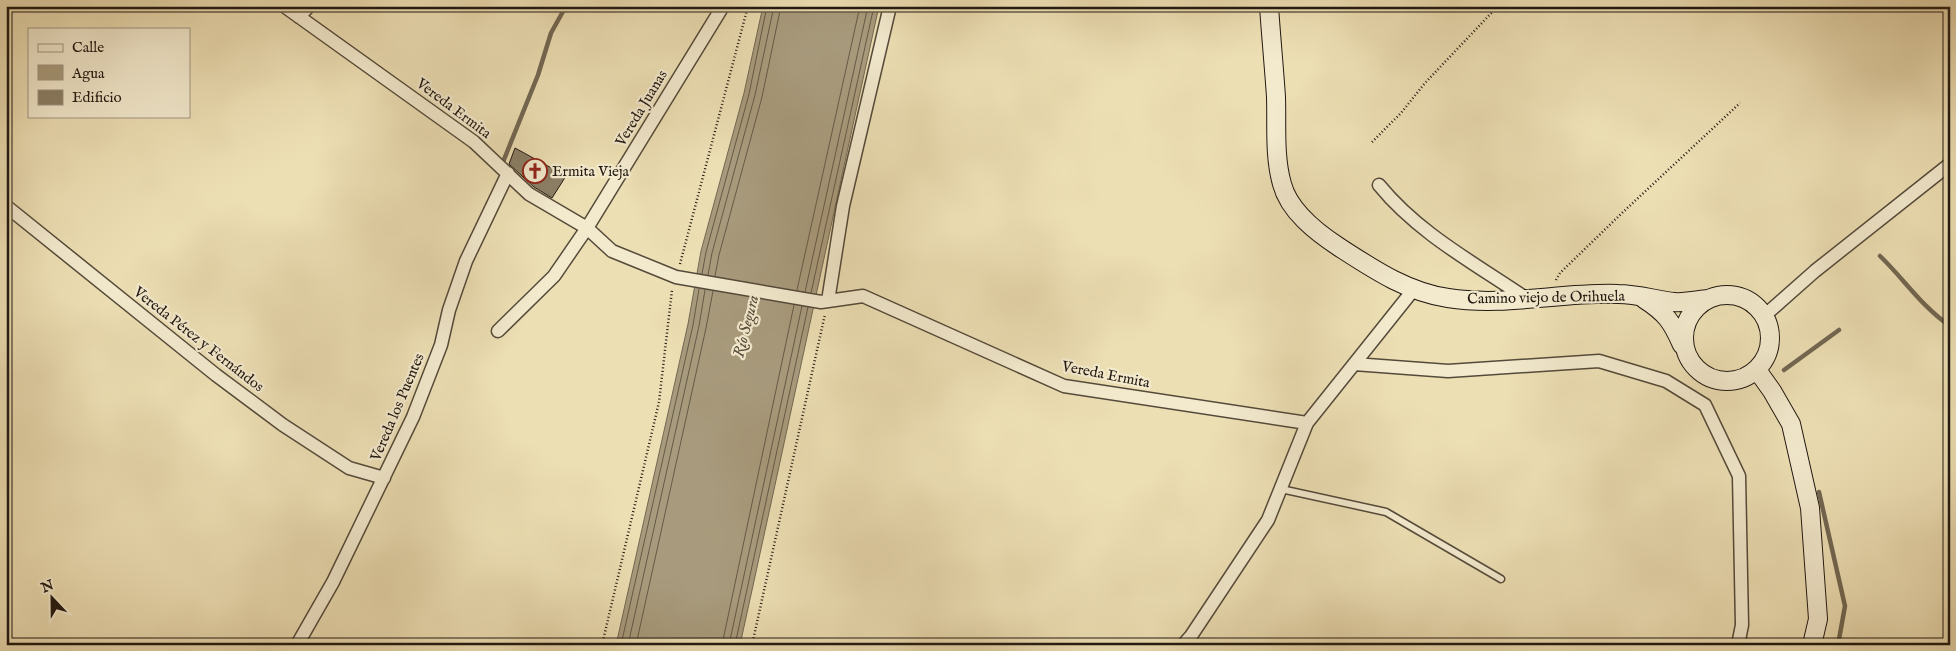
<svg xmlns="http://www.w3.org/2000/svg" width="1956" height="651" viewBox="0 0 1956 651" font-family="'IM FELL English',serif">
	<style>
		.water { fill: #a89b7d; stroke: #726752 }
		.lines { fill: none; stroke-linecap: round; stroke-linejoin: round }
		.shore { stroke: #645a47; stroke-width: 1 }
		.stream { stroke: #726752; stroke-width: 4.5 }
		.building { fill: #8b7f66; stroke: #211811 }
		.service-casing { stroke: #544a3a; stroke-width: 9 }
		.minor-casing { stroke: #544a3a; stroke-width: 15 }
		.secondary-casing { stroke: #211811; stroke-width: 20 }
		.path { stroke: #211811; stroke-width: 2.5; stroke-dasharray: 1 2.5; stroke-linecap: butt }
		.service { stroke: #f3eace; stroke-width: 6 }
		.minor { stroke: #f3eace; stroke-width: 12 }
		.secondary { stroke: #f3eace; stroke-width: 18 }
		.labels { text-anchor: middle; stroke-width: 4.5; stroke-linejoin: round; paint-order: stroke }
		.street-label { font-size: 15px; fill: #211811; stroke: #f3eace }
		.poi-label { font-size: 15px; fill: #211811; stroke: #f3eace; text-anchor: start }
		.water-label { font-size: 16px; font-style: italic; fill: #574c3c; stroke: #f3eace }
	</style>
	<rect width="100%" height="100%" fill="#eddfb4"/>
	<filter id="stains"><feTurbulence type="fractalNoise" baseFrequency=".004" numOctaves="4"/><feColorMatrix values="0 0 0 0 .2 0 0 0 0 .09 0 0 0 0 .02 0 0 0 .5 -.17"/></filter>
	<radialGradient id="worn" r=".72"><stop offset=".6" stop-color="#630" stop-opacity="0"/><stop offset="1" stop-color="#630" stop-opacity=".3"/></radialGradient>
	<!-- water -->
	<path class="water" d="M763,6H879C832,219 787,432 740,645H616L688,324L701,251L744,93Z"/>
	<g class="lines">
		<!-- shore -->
		<path class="shore" d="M702,274L706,252L749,94L767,6
			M708,275L712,253L755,95L774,6
			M715,276L719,255L762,97L781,6
			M797,290L860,6
			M805,292L868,6
			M811,293L874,6
			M621,645L693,325L699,289
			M628,645L699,326L705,290
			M636,645L706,328L713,291
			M722,645L794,305
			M729,645L802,306
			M735,645L808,307"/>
		<!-- stream -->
		<path class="stream" d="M503,162L538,75L551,33L566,6
			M1880,256C1904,279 1922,307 1950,326
			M1784,370L1839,330
			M1819,492L1845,606L1838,645"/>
	</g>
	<!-- building -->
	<path class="building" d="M515,148L566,176L552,198L534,187L509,164Z"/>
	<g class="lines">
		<defs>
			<path id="service" d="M1281,489L1386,512L1501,579"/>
			<path id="minor" d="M284,6L474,142L529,194L587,228L612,251L676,277L821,302L863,296L1064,386L1307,423
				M299,17L309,6
				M1379,185C1419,234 1476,264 1527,299
				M6,206L216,375L283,425L349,468L384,478
				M828,301L843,206L890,6
				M1764,316L1815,271L1950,164
				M498,331L554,276L587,228L723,6
				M1354,364L1448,371L1599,361L1666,381L1705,405L1739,476L1742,625L1738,645
				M297,645L333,582L413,417L441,345L449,310L466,261L508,173
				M1183,645L1191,636L1268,520L1307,423L1414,289"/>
			<path id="secondary" d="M1269,6C1271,36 1274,67 1276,97C1277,125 1274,156 1282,184C1289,211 1316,232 1339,247C1373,269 1407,292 1448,298C1504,307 1562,292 1618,294C1637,294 1656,300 1674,302C1685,303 1698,300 1708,299
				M1684 338a43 43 0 1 1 86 0a43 43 0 1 1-86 0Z
				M1644,299C1666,313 1672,322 1682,345
				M1757,370L1772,391L1791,424L1810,508L1818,619L1812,645"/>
		</defs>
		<!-- service casing -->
		<use href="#service" class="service-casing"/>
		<!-- minor casing -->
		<use href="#minor" class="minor-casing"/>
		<!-- secondary casing -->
		<use href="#secondary" class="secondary-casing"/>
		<!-- path -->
		<path class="path" d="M1372,142L1401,113L1425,83L1498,6
			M680,264L748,6
			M1556,280L1560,273L1622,213L1740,103
			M602,645L659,402L672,290
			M752,645L825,314"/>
		<!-- service -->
		<use href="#service" class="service"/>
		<!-- minor -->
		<use href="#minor" class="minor"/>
		<!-- secondary -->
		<use href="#secondary" class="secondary"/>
	</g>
	<!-- icons -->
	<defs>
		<symbol id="church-ring" viewBox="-11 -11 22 22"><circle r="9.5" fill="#f3eace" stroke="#8f2418" stroke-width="1.5"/><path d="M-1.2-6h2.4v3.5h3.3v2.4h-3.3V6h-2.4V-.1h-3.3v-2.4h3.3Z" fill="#8f2418"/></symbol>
	</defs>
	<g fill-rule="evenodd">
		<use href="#church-ring" x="521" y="157" width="28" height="28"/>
	</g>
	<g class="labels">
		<!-- street labels -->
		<g class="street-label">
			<text transform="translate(454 108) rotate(37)" y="5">Vereda Ermita</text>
			<text transform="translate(641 108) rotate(-59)" y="5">Vereda Juanas</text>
			<text transform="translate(1546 297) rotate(-1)" y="5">Camino viejo de Orihuela</text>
			<text transform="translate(199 339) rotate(38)" y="5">Vereda Pérez y Fernándos</text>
			<text transform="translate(1106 374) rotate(11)" y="5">Vereda Ermita</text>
			<text transform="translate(397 407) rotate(-67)" y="5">Vereda los Puentes</text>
		</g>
		<!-- poi labels -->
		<g class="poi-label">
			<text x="552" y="176">Ermita Vieja</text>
		</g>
		<!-- water labels -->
		<g class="water-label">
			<text transform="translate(745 326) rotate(-76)" y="6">Río Segura</text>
		</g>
	</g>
	<!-- margin -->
	<rect width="1956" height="651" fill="none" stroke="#eddfb4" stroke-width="25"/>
	<rect x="8" y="8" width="1941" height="636" fill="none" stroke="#211811" stroke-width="2.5"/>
	<rect x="12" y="12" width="1931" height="626" fill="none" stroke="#211811"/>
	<!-- legend -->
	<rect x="28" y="28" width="162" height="90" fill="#f3eace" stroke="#9f9682"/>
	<rect x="38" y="44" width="25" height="8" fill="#f3eace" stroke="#9f9682"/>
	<text x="72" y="52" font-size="15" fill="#211811">Calle</text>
	<rect x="38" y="65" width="25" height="15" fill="#a89b7d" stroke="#9f9682"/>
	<text x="72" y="78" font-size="15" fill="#211811">Agua</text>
	<rect x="38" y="90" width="25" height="15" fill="#8b7f66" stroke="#9f9682"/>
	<text x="72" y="102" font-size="15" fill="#211811">Edificio</text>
	<!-- north arrow -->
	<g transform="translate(52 598) rotate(338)" stroke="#f3eace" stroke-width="4" paint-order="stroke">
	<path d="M0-4L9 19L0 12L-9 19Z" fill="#211811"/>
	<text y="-8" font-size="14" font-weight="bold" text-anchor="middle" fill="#211811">N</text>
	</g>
	<rect width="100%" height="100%" filter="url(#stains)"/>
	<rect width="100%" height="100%" fill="url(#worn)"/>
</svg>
